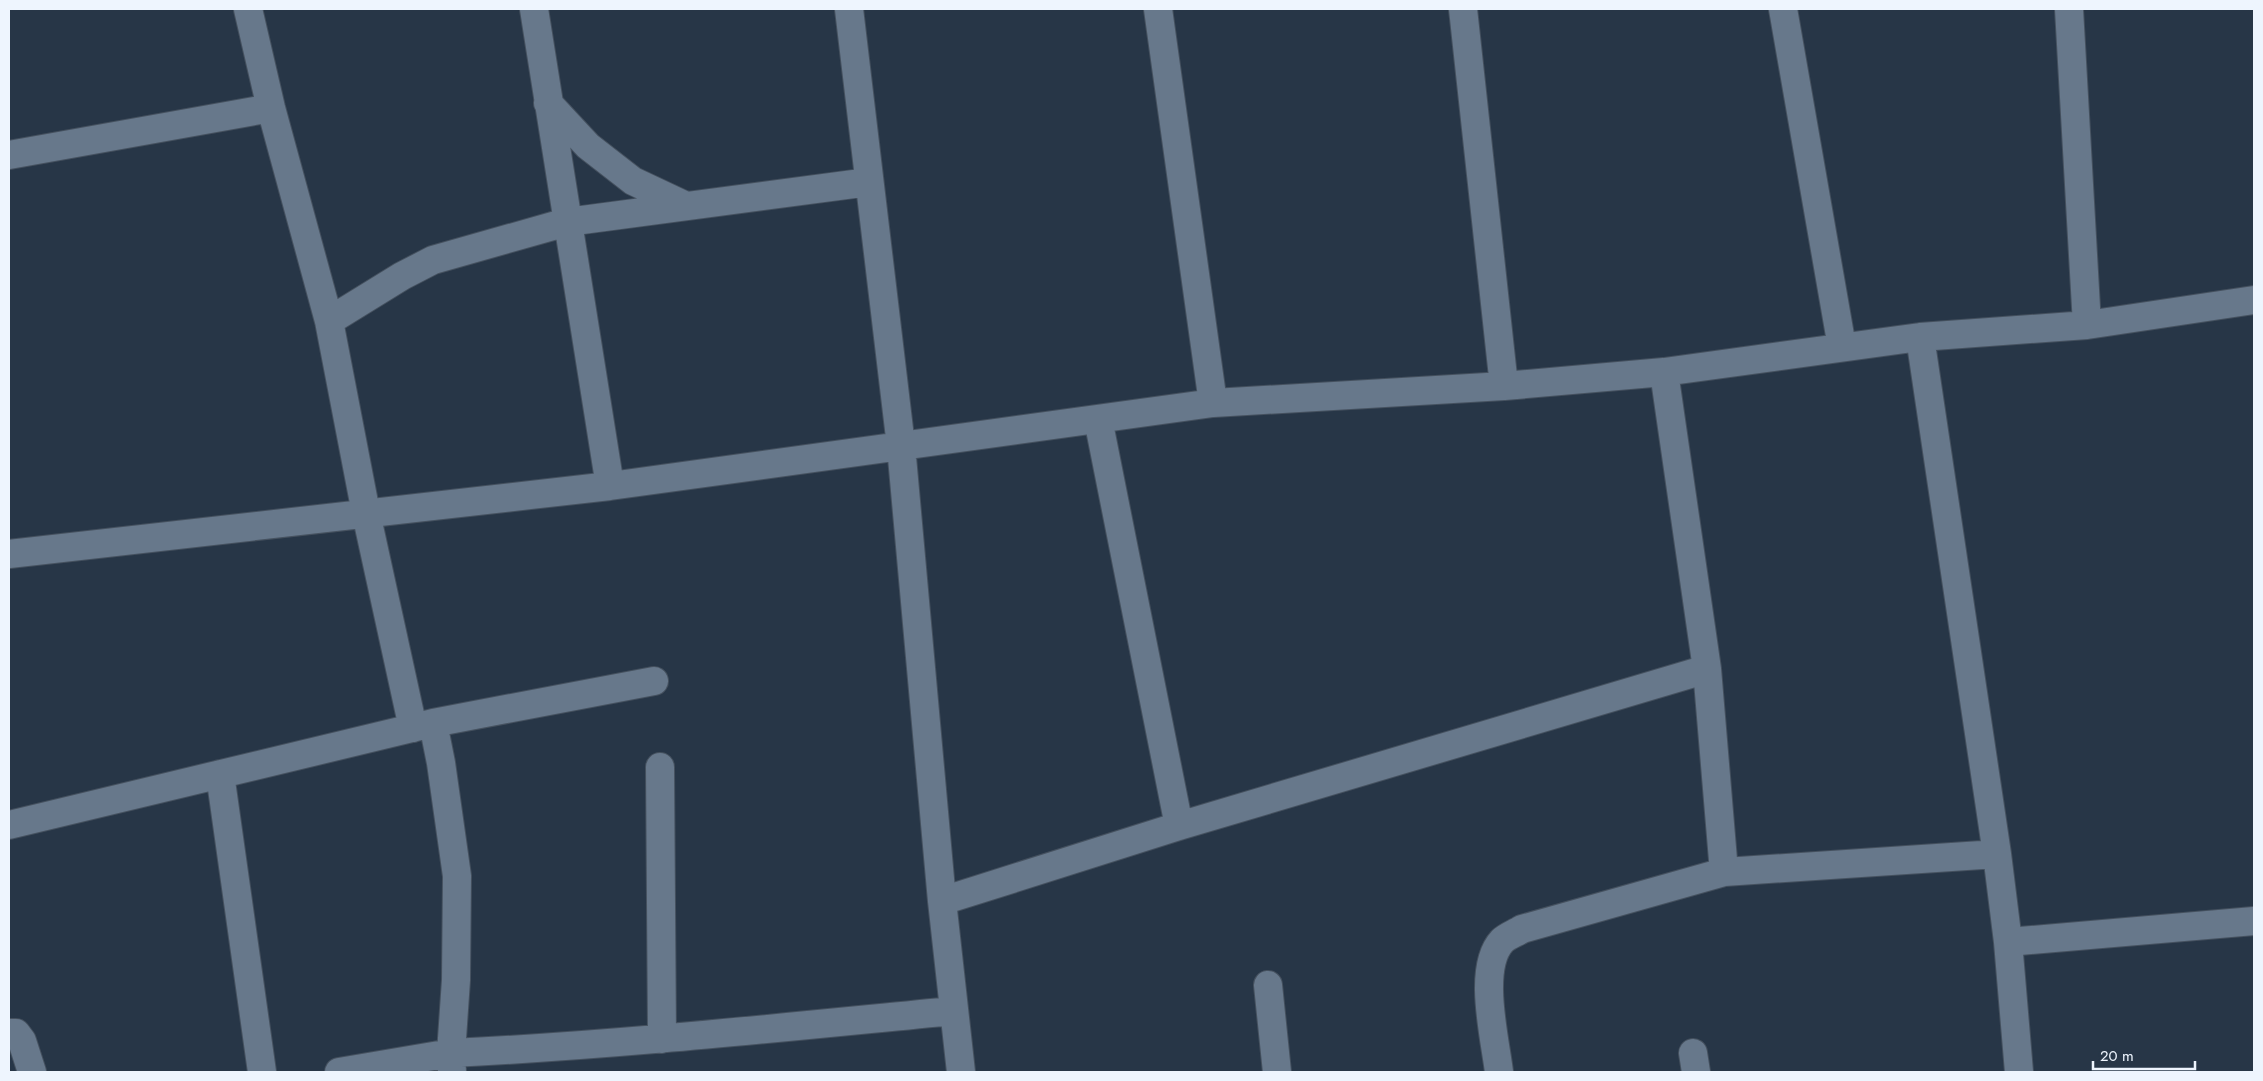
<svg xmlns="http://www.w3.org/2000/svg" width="2263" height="1081" viewBox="0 0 2263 1081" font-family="Jost,sans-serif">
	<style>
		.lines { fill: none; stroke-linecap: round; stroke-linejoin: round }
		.street-casing { stroke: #45515f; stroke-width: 30 }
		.street { stroke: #67788b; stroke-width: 28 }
	</style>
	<rect width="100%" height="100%" fill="#273647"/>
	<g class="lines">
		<defs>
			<path id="street" d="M248,9L271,108L329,321L366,513L413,728
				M534,9L610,486
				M849,9L901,446L942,901L961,1072
				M1158,9L1213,403
				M1463,9L1504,386
				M1783,9L1842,347
				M2069,9L2087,325
				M548,103L588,146L633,181L684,205
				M9,155L271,108
				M329,321L402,276L433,260L567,222L869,182
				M1920,337L1997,854L2008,942L2019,1072
				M1664,372L1707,669L1724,872
				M1098,419L1179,826
				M9,554L610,486L1213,403L1504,386L1664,372L1920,337L2087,325L2254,300
				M433,723L654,681
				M660,767L662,1039
				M220,774L262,1072
				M9,825L433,723L441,763L457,876L456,980L451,1053C619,1045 786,1027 953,1011
				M942,901L1179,826L1707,669
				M2008,942L2254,921
				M1268,985L1277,1072
				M9,1033H16L22,1041L32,1072
				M1693,1053L1696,1072
				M339,1072L451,1053L452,1072
				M1499,1072C1495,1038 1477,968 1502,941C1507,936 1516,933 1522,929L1724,872L1997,854"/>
		</defs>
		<!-- street casing -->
		<use href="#street" class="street-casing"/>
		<!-- street -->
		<use href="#street" class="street"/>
	</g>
	<!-- border -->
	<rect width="2263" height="1081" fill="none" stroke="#eef5fe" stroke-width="20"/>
	<!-- scale -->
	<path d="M2093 1061v8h102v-8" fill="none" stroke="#eef5fe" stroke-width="2.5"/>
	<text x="2100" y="1061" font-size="15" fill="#eef5fe" stroke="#273647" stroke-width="4" paint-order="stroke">20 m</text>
</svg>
